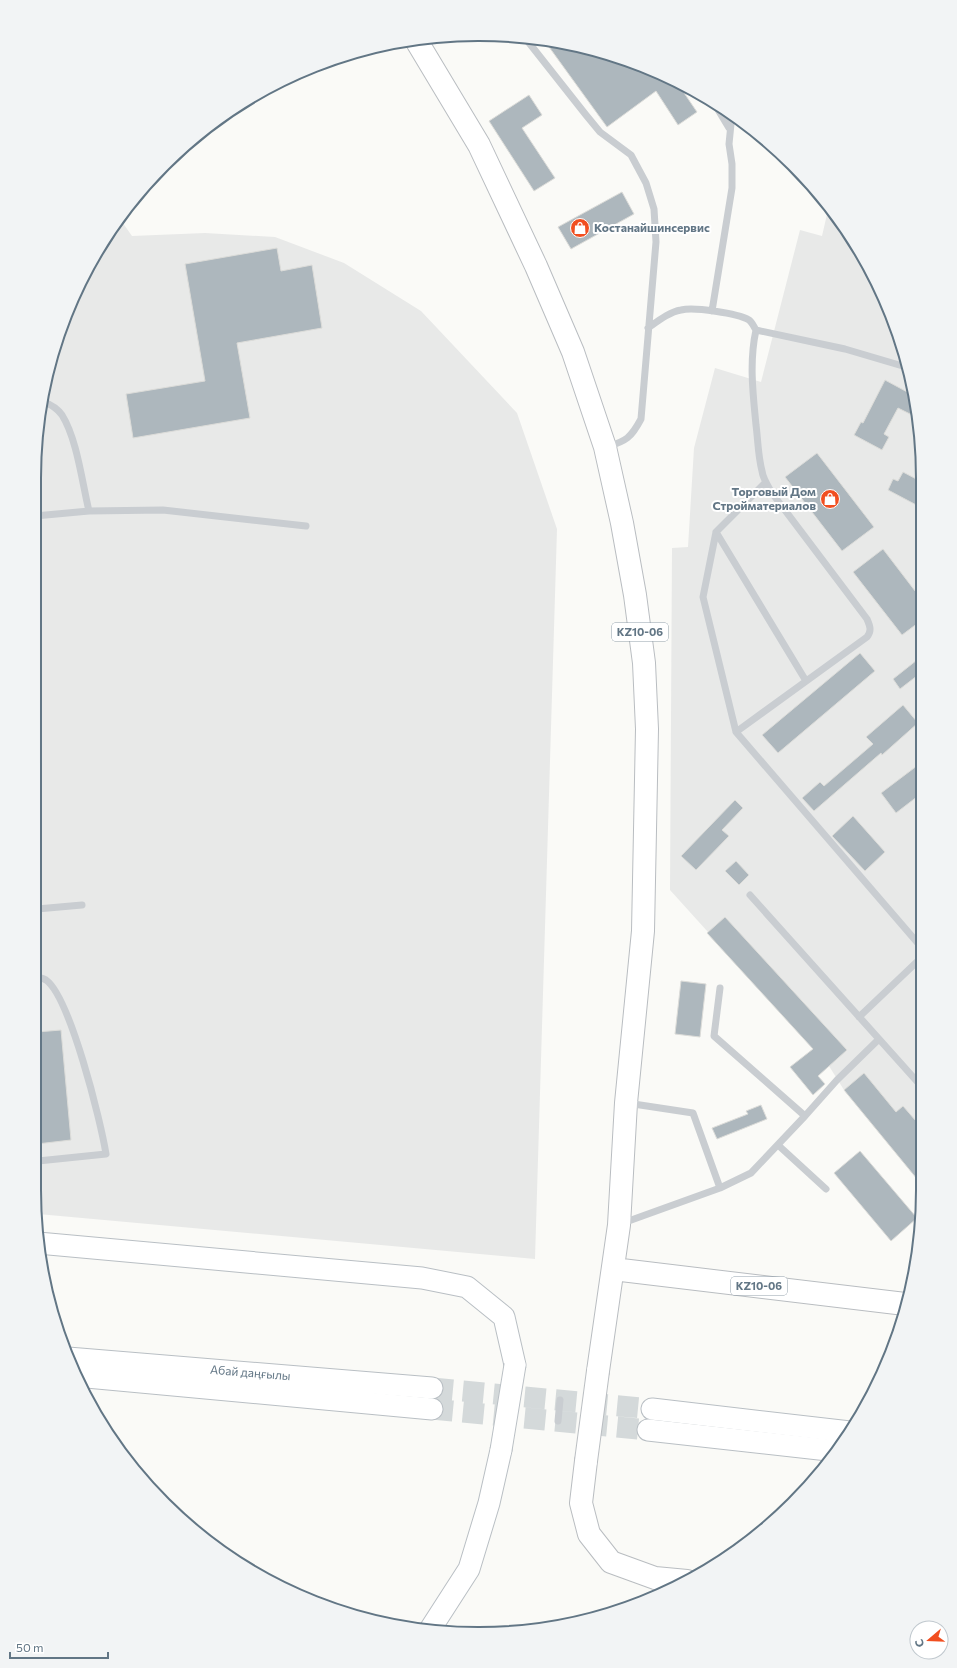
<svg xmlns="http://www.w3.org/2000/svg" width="957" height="1668" viewBox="0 0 957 1668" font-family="Commissioner,sans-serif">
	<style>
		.built { fill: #e8e9e8 }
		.building { fill: #adb7bd; stroke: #dcdcd9 }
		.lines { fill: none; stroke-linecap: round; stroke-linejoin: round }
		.secondary-tunnel { stroke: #d4d9da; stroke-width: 21; stroke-dasharray: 21 10; stroke-linecap: butt }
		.secondary-casing { stroke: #b9bfc4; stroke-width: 23 }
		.highway-casing { stroke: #b9bdc1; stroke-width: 24 }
		.lane { stroke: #c9cdd1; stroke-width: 7 }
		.secondary { stroke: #fff; stroke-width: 21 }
		.highway { stroke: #fff; stroke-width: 22 }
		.secondary-bridge-casing { stroke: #b9bfc4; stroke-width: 23; stroke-linecap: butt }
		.highway-bridge-casing { stroke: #b9bdc1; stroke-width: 24; stroke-linecap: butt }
		.secondary-bridge { stroke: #fff; stroke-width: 21 }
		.highway-bridge { stroke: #fff; stroke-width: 22 }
		.labels { text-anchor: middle; stroke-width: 4; stroke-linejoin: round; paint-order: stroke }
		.shield { fill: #fff; stroke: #919faa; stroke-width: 1 }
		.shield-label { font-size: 11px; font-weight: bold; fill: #627685 }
		.poi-label { font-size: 12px; font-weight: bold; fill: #627685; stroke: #fff; text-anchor: start }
		.street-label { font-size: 12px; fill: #627685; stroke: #fff }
		.rim { fill: none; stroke: #627685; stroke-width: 2 }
	</style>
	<rect width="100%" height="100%" fill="#fafaf7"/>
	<!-- built -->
	<path class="built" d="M828,210L863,256L899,336L922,449V1185L844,1090L829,1066L670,890L672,548L688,547L694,448L715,368L761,382L800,230L822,236Z
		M120,219L132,236L205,233L275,237L344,263L421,311L517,413L557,529L535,1259L38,1214L35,449L58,336L109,232Z"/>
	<!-- building -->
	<path class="building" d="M544,40L565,42L648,68L678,84L697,112L678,125L656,91L607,127Z
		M529,95L542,115L522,128L555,178L534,191L489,121Z
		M622,192L634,214L571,249L558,227Z
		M277,248L281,271L312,265L322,328L237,343L250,418L133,438L126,394L205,381L185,264Z
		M885,380L911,394L916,417L898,408L884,434L889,437L882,450L854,435L861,422L863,423Z
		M817,453L874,527L842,551L785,477Z
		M903,472L922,482V508L888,490L893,479L898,481Z
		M883,549L922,600V620L902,635L853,572Z
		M860,653L875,671L778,753L762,735Z
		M922,656V672L900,689L893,679Z
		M903,705L918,723L882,755L881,753L814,811L802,798L820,782L824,786L873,744L866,737Z
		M922,762V793L896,813L881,793Z
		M735,800L743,808L722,830L729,836L696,870L681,856Z
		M853,816L885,852L865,871L832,836Z
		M736,861L749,875L739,885L725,871Z
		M725,917L847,1050L818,1076L825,1084L813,1095L790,1067L813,1049L707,933Z
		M681,981L706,984L700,1037L675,1034Z
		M61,1030L71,1140L37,1144V1032Z
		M864,1073L896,1112L903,1106L922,1128V1185L844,1090Z
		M761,1105L767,1119L717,1139L712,1128L748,1114L746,1111Z
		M860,1151L917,1218L891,1241L834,1173Z"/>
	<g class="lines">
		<!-- secondary-tunnel -->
		<path class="secondary-tunnel" d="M432,1388L652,1409
			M432,1409L648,1430"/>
		<defs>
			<g id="secondary">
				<path d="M38,1243L422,1278L467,1287L504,1317L515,1365"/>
				<path id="s1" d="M68,1358L432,1388"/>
				<path d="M76,1376L432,1409"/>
				<path d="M652,1409L850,1432"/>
				<path d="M648,1430L837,1451"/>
				<path d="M431,1628L469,1569L489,1503L501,1450"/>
			</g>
			<path id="highway" d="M416,40L479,145L536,266L573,352L605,447L622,523L635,595L644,663L647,729L643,931L626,1103L619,1225L598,1371
				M613,1269L905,1304
				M586,1461L581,1503L589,1534L611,1562L655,1578L687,1581"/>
		</defs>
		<!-- secondary casing -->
		<use href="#secondary" class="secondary-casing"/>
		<!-- highway casing -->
		<use href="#highway" class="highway-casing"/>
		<!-- lane -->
		<path class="lane" d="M526,39L586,115L600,132L631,155L646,183L654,209L656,242L641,419C631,438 626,441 607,447
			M296,74L346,56
			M714,103L729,128
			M712,311L732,188V164L729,144L732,114
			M648,328C658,321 669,312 681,310C694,307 737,313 749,320C752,322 754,327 756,330C749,362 753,394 756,425C758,440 758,456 762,471C763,479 768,486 772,493L867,619C870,626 872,631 867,637L736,732
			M756,330L845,349L906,367
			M44,402C52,405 57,408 62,415C77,439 82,482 89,511
			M765,483L716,532L703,597L736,732L922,948
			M35,516L89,511L163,510L306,526
			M716,532L806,681
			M750,895L922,1087
			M37,909L82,905
			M37,977C40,978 43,978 46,980C70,997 101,1122 106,1154L38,1161
			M720,988L714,1036L805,1116
			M859,1017L922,957
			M627,1103L693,1113L720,1188
			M778,1145L826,1189
			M623,1223L720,1188L751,1173L805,1116L837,1080L879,1039
			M558,1421L560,1400
			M655,1580L656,1595"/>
		<!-- secondary -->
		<use href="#secondary" class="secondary"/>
		<!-- highway -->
		<use href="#highway" class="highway"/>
		<defs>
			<path id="secondary-bridge" d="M501,1450L515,1365"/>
			<path id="highway-bridge" d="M586,1461L598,1371"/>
		</defs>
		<!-- secondary-bridge casing -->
		<use href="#secondary-bridge" class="secondary-bridge-casing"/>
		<!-- highway-bridge casing -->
		<use href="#highway-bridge" class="highway-bridge-casing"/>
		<!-- secondary-bridge -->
		<use href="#secondary-bridge" class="secondary-bridge"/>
		<!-- highway-bridge -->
		<use href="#highway-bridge" class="highway-bridge"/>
	</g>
	<!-- icons -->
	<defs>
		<symbol id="shop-disc" viewBox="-11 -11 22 22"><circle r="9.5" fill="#f14e20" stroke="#fff"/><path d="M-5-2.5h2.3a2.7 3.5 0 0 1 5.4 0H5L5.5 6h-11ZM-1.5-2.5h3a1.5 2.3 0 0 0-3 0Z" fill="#fff"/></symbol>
	</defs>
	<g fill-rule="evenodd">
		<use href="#shop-disc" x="569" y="217" width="22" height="22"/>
		<use href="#shop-disc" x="819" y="488" width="22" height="22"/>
	</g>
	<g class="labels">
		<!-- shield labels -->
		<g class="shield">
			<rect x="612" y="623" width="56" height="18" rx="3"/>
			<rect x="731" y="1277" width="56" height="18" rx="3"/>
		</g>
		<g class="shield-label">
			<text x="640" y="636">KZ10-06</text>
			<text x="759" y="1290">KZ10-06</text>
		</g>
		<!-- poi labels -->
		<g class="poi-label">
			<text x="594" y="232">Костанайшинсервис</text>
			<text x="816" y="496" text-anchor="end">Торговый Дом<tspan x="816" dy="14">Стройматериалов</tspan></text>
		</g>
		<!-- street labels -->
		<g class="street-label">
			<text dy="4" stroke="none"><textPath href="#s1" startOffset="183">Абай даңғылы</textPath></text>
		</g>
	</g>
	<!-- crop -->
	<path d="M0 0H957V1668H0ZM478 41H479A437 437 0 0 1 916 478V1190A437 437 0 0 1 479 1627H478A437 437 0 0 1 41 1190V478A437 437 0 0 1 478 41Z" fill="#f2f4f5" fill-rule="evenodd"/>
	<path class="rim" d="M478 41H479A437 437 0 0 1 916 478V1190A437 437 0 0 1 479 1627H478A437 437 0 0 1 41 1190V478A437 437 0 0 1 478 41Z"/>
	<!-- north arrow -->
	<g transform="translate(929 1640) rotate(251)"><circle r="19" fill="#ffffff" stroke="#c0c8ce"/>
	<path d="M0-3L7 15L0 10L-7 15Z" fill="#f14e20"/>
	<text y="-6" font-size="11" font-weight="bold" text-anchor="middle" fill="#627685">С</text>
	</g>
	<!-- scale -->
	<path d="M10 1652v6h98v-6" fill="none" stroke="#627685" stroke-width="2"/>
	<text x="16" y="1652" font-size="12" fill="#627685" stroke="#ffffff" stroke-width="3" paint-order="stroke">50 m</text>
</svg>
